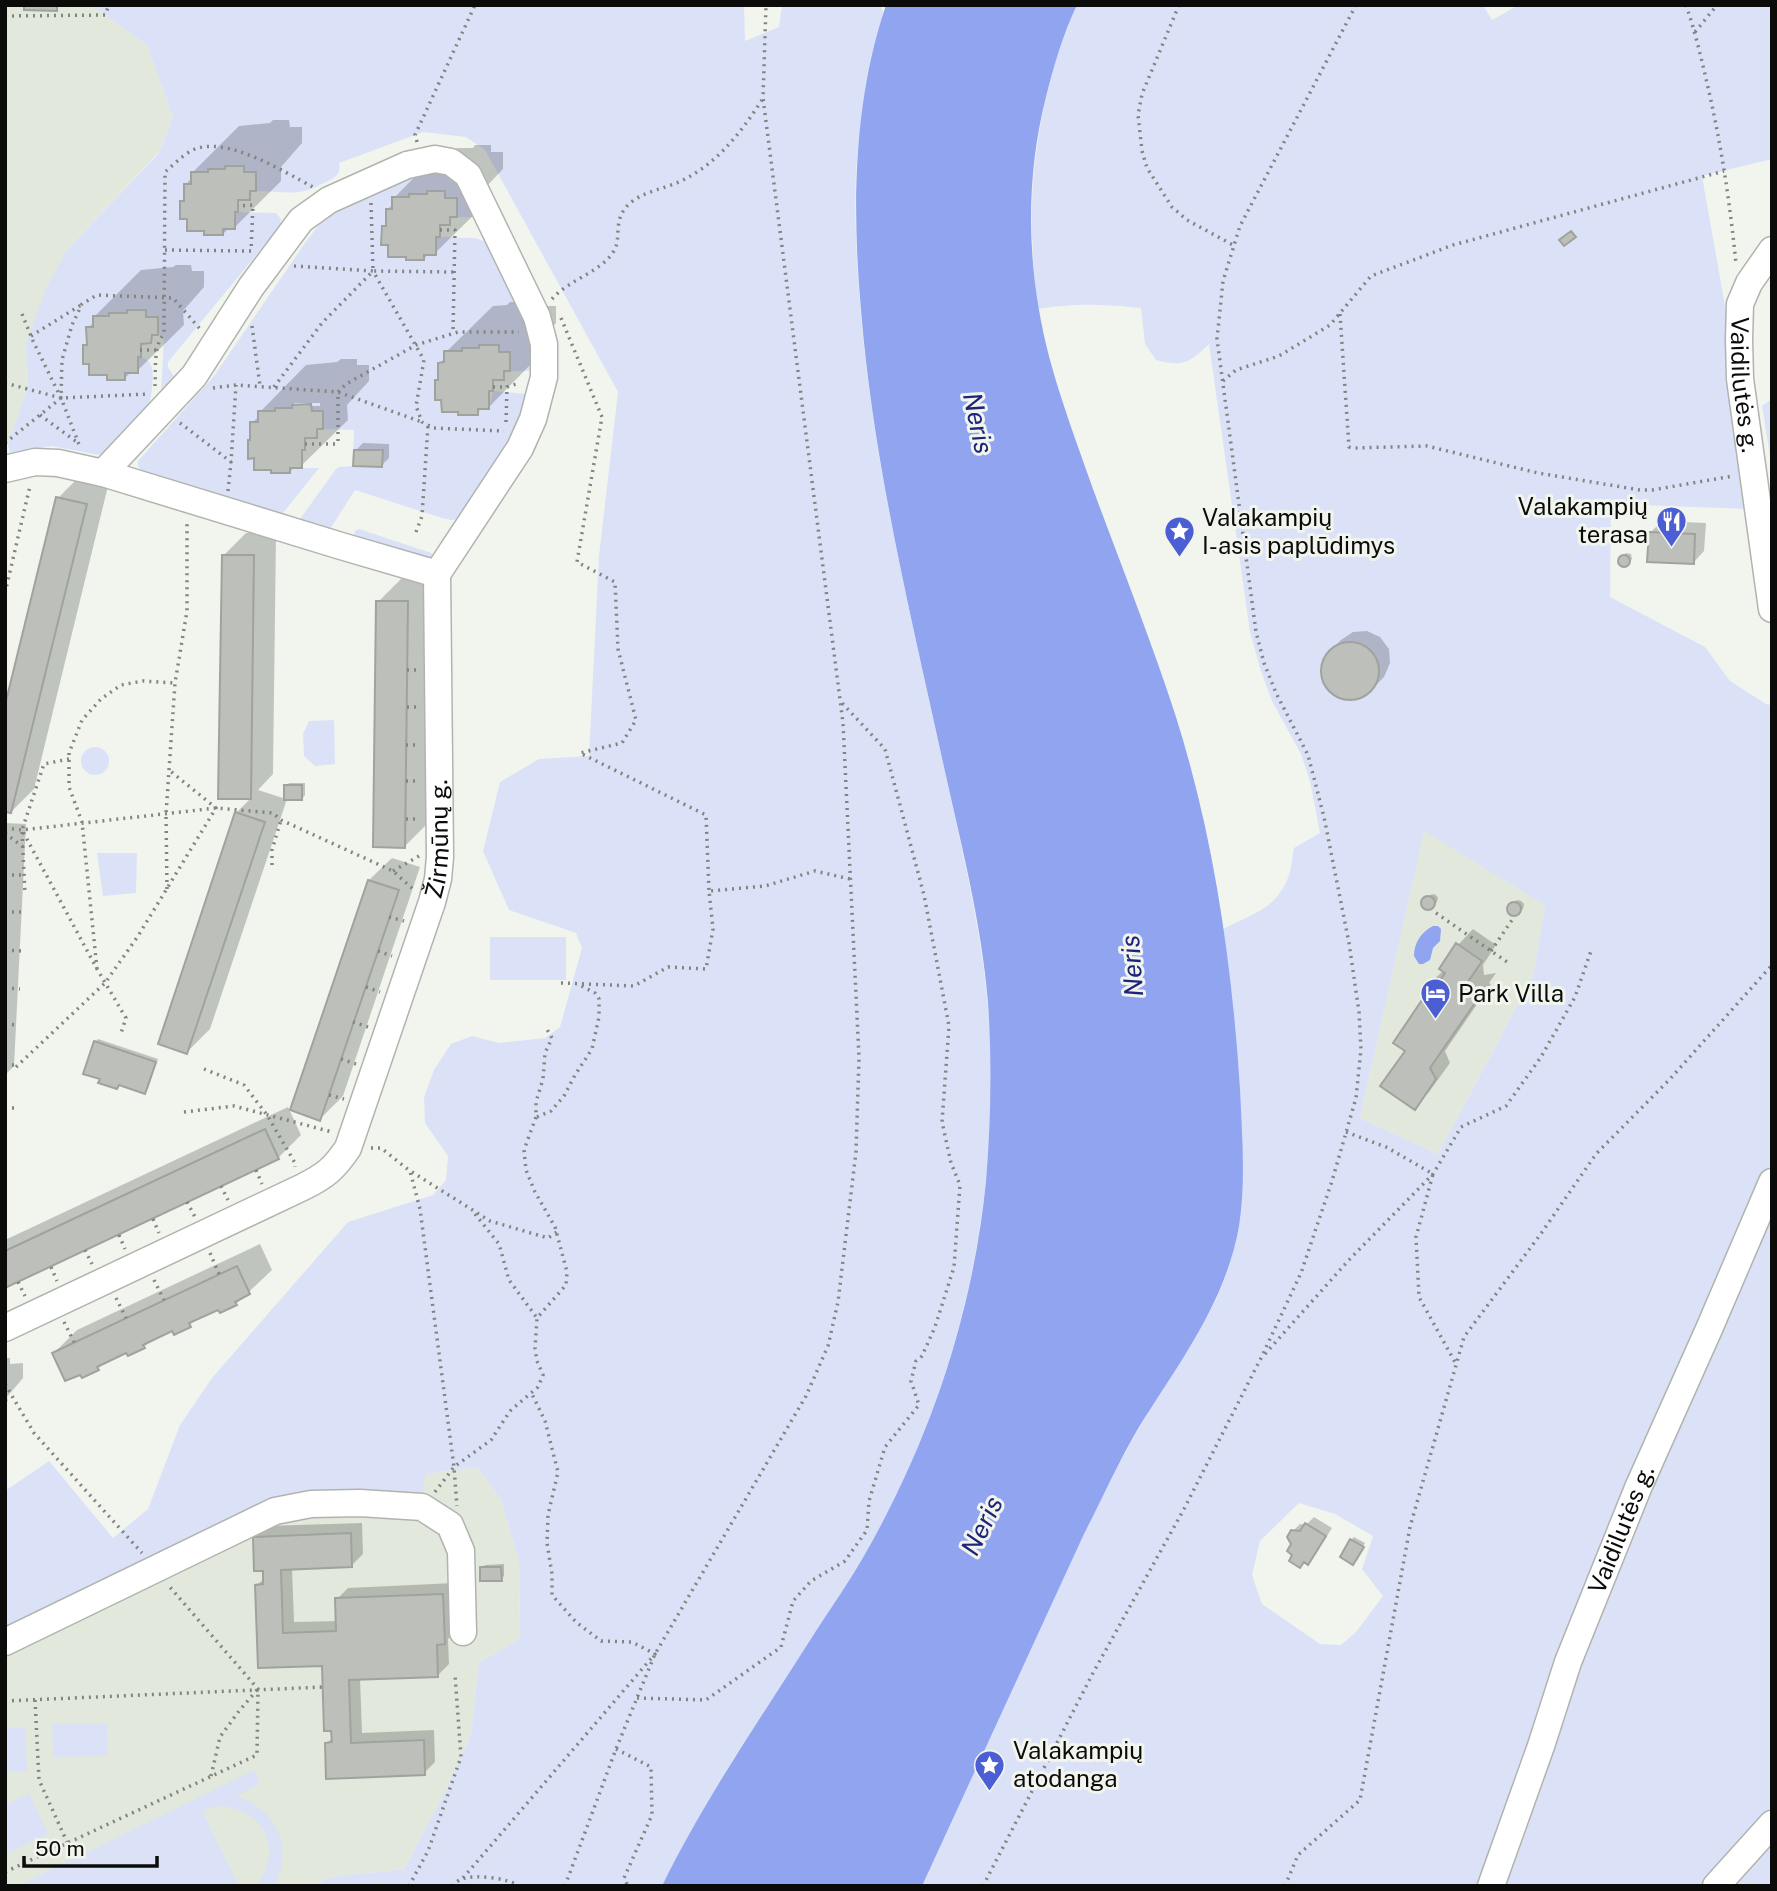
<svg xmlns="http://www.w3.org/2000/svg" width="1777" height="1891" viewBox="0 0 1777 1891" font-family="'Public Sans',sans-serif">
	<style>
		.built { fill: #e2e8dc }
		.green { fill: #dbe2f8; fill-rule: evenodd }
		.water { fill: #90a4f0 }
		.shadow { fill: #0003; fill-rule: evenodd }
		.building { fill: #bdc0ba; stroke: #a0a39d; stroke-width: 2 }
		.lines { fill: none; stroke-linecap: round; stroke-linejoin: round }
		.minor-casing { stroke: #b1b4ae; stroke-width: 29 }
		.path { stroke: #828480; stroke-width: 3.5; stroke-dasharray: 2 5; stroke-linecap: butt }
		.minor { stroke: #fff; stroke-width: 26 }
		.labels { text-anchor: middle; stroke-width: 6; stroke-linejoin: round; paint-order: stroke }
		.street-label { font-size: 24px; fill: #0b0c0a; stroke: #f1f5ee }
		.poi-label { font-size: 24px; fill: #0b0c0a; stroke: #f1f5ee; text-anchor: start }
		.water-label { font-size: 26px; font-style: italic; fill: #1e2479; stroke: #f1f5ee }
	</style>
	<rect width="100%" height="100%" fill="#f1f5ee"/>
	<!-- built -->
	<path class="built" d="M5,5H94L95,7L147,45L173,117L158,153L67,249L26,344L28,387L8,444L5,445Z
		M1424,830L1545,905L1533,976L1438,1154L1360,1118Z
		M477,1467L501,1500L519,1561L520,1638L479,1663L471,1734L446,1790L404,1869L330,1877L312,1886H5V1651L256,1530L425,1474Z"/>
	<!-- green -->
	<path class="green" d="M94,5H744L745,41L779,27L782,5H880L883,12C871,60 862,108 857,158C853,210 857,264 861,316C874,467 911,615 943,763C960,840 979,918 987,996C995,1074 991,1156 979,1233C964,1327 934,1419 892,1505C872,1547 846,1585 821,1624C766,1710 707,1794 662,1886H312L330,1877L404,1869L446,1790L471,1734L479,1663L520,1638L519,1561L501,1500L477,1467L425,1474L420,1512L310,1515L256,1530L5,1651V1491L49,1461L113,1538L148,1509L180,1425L212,1378L348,1222L433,1195L446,1180L448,1156L425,1123L424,1097L434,1070L451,1044L472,1036L499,1043L545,1038L560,1027L582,948L576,933L509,910L483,851L500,782L539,759L589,756L599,556L618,392L485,150L466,137L423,132L339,163C342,175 334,178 324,183C319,185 313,189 308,190C293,195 272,191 256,191V173L208,169V172H191V184H184V201L180,202V219H187L188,231H204L205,235H223V229H235V212L276,213L281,219L280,226L168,362V367L178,383L161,393L164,336L158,335V317H146L127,313L93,316V327L86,328L87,345H83V363L89,364V375H107V380H125V373H138V357C143,358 149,359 151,365C155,374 151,402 147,410L106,453L99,455L52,446L10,453L8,444L28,387L26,344L45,291L67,249L158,154L173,117L147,45L94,7Z
		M1077,5H1483L1492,20L1519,5H1772V159L1702,176L1725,306L1750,509L1611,504L1610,597L1705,647L1730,681L1766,704L1772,705V1886H922L1084,1534C1101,1500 1118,1464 1138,1430C1165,1383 1199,1339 1221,1288C1246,1229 1244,1166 1240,1104C1237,1045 1230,987 1223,929C1252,914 1277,909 1289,875C1292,867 1292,857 1294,848L1320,833L1310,781L1301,754L1272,701L1261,671L1250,632L1209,344C1189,363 1184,367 1156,360L1145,344L1141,308C1102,304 1077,303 1038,309C1028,229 1029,164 1049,86C1056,58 1064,31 1077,5ZM1424,831L1545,905L1533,976L1438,1154L1360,1118ZM1299,1503L1335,1514L1373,1536L1362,1569L1383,1596L1356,1632L1341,1645L1320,1644L1262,1604L1252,1575L1260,1541Z
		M430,172C464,177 464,189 477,217H457V198H445V191H428L427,194H410L409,197L392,209H386V226L382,227V244L388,245V257H406V260H424V255H436V237L475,238L486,242C499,269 524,309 529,338C532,349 531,360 532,371H510V352C494,352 479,348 462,348V351L444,362L438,363V380L435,381V400H441L442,412H458L459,415H477L478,409L489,408L493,391L527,394L513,444L458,519L451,520L442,518L355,490L330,529L300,523V519L336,469L339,467L353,466L354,430L323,429V411H312L311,404L293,405L292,408H276L275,411H259L258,422H250V440L248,441V459L254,458L271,470L272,473H290V468H319L283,513L279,516H274L141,470L138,466V461L214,376L307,240L319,225L335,213L405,176Z
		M1772,399V468L1762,406Z
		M359,529L431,553L434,558L432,562L356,540L354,536L355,531Z
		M334,720L335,764L315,766L304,756L303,734L309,721Z
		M81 761a14 14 0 1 1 28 0a14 14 0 1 1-28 0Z
		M97,853H137L136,893L103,896Z
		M490,937H566V980H490Z
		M107,1723L108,1756L53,1757L52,1724Z
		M25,1727L27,1771L5,1772V1728Z
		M254,1770L260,1783L236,1796C276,1809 295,1847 274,1886H257C266,1872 273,1855 267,1838C259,1813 224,1798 202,1811L239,1886H18Z
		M29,1793L48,1834L5,1854V1805Z"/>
	<!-- water -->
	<path class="water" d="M886,5H1077C1063,34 1054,65 1046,97C1024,183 1027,274 1050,360C1062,404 1078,446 1093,489C1121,565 1151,640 1176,717C1214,837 1232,964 1240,1089C1242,1134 1246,1181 1239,1226C1226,1302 1179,1363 1139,1427C1119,1461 1102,1499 1084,1534L922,1886H662C706,1796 763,1715 816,1631C832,1606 849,1582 864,1556C930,1441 973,1313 986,1181C991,1122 992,1062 988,1002C981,917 958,832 940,749C908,603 873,459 861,310C852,208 853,103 886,5Z
		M1433,926H1438L1441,929L1440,941L1433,948L1430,960L1423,964H1419L1414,956C1414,943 1421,932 1433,926Z"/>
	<!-- shadow -->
	<path class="shadow" d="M273,120H289L290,127H302V143L281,167V181L234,228H229L223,234L206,230L189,218L182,202L186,198V184L192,178V173L239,126L270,123Z
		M475,145H491V152H503V169L485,188L482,207L435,253H429L424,259L407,255L390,243L383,227L387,223V210L394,203V198L440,151H454L457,148H473Z
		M176,265H191L192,271H204V287L183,311L184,325L137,371H132L125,378L109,374L91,362L84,346L88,342V328L94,322V317L141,270L173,267Z
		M528,300H544V306H556V323L550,329L535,360L489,407H483L477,413L443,398L436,381L440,377V363L446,357V352L493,306L507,305L510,302H525Z
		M341,359H357V365H369V381L347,405L348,420L301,466H295L290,472L252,438V423L260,415V412L306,365L337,362ZM295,403H320V406H291Z
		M363,443L389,444V458L381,466L356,450Z
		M81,475L109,482L34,789L11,812L58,498Z
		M1662,521L1706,523L1704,551L1693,563L1651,532Z
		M246,533H276L273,774L258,790L286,799V786L289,783H305V795L302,799H287L210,1029L187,1052L236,813L252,797H220L223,556Z
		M1626,553L1631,554L1632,559L1627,565H1622L1621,558Z
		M401,579H430L428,823L405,846L378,602Z
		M1367,631L1380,637L1389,649L1390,663L1384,677L1372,689L1360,697L1345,698L1332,692L1324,680L1323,666L1329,652L1341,640L1353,632Z
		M5,823L26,824L14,1066L5,1075Z
		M392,858L420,867L343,1096L320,1119L369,880Z
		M1432,894L1436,895L1438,898L1437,902L1429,909L1425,908L1423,904L1424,900Z
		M1517,900L1521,901L1524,904L1523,909L1515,915L1511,914L1509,910L1510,906Z
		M1473,929L1496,945L1483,965L1484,975L1496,973L1489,983L1491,984L1445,1051L1450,1063L1429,1092L1414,1108L1407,1051L1428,994L1426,987L1444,970L1458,945Z
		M98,1039L158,1059L148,1089L145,1092L120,1084L117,1087L95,1042Z
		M288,1107L301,1135L278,1158L5,1286V1240Z
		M260,1244L272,1270L236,1304L219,1307L198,1317L190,1325L173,1329L152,1339L144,1347L127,1350L106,1360L98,1369L54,1353L77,1330Z
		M5,1358H10V1364L23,1363V1378L7,1397L8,1401L5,1403Z
		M1314,1517L1332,1528L1315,1555L1308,1563L1295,1554L1290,1534L1300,1524L1306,1525Z
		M362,1523L363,1554L352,1565L292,1568L294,1622L338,1621L337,1599L348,1588L454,1583L456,1631L448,1639L449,1664L438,1675L360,1678L362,1733L434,1730L435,1762L424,1773L327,1743L333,1737L323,1664L260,1666L257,1585L265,1578L264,1569L255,1538L266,1526Z
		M1354,1537L1365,1543L1356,1559L1351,1540Z
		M504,1564V1576L501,1579L482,1568L485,1565Z"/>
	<!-- building -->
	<path class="building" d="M24,5H57V11L24,10Z
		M225,166H244V172H256V191H250V200H238V212H235V229H223V235H204V231H187V219H180V201H184V184H191V172H208V169H225Z
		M427,191H445V198H457V217H450V225H440V237H436V255H424V260H406V257H388V245H381L382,226H386V209H392V197H409V194H427Z
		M1571,231L1576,237L1564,246L1559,240Z
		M127,310H146V317H158V335H152L151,343L141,344V357H138V373H125V380H107V375H89V364H83V345H87L86,327H93V316H109V313H127Z
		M479,345H499V352H510V371H504V380H493V391H489V409H478V415H458V412H442L441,400H435V380H438V363L444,362V351H462V348H479Z
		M311,404L312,411H323V429H317V438H305V450H302V468H290V473H271V470H254V458L248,459V440H250V422H258V411H275V408H292V405Z
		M354,450H383L382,467L353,466Z
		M56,497L87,504L11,813L5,812V705Z
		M1649,532L1695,534L1694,564L1647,562Z
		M1618 561a6 6 0 1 1 12 0a6 6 0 1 1-12 0Z
		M222,555H254L251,799H218Z
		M376,601H408L405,848L373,847Z
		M1321 671a29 29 0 1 1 58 0a29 29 0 1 1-58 0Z
		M284,785H302V800H284Z
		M235,812L265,822L187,1054L158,1044Z
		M368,880L399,890L320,1121L290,1110Z
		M1421 903a7 7 0 1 1 14 0a7 7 0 1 1-14 0Z
		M1507 909a7 7 0 1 1 14 0a7 7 0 1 1-14 0Z
		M1456,943L1482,961L1468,982L1470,989L1483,987L1475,999L1477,1000L1430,1068L1436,1079L1415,1110L1380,1086L1405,1051L1393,1043L1426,994L1422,991L1425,986L1438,984L1445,973L1439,969Z
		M94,1041L156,1062L145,1094L119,1085L117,1089L98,1083L100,1079L83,1074Z
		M265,1129L279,1159L5,1288V1251Z
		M237,1266L250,1294L235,1302L237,1305L220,1313L218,1310L189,1323L191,1327L174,1335L172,1331L143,1345L145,1348L128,1356L126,1353L97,1367L99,1370L82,1378L80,1375L65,1381L52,1353Z
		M1305,1523L1326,1536L1308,1565L1304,1562L1300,1568L1289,1561L1292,1555L1287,1551L1291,1544L1287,1537L1291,1530L1300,1531Z
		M351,1533L352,1567L281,1570L283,1633L336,1631L335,1598L443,1594L445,1644L437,1645L438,1677L349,1680L351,1743L424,1740L425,1775L326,1779L325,1743L332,1742L331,1731H324L322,1666L258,1668L255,1585L263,1584V1571H254L253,1537Z
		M1350,1539L1364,1547L1353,1565L1340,1557Z
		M480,1567H501L502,1581H480Z"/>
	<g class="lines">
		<defs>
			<g id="minor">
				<path id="s1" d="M1772,250L1749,283L1740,304L1739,339L1740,379L1772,609"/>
				<path d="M5,469L35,462L58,463L103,473L341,546L437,574"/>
				<path d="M103,473L194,376L251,287L301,220L329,200L407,165L435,159L451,162L468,175L537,317L544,344V377L533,419L520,448L437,574"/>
				<path id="s2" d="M5,1328L303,1187C325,1176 334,1169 348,1148L432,902L438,879L440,857L437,574"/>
				<path d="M5,1642L275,1511L311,1504L360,1503L422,1507L450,1525L461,1551L463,1632"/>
				<path id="s3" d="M1491,1886L1541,1746L1568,1662L1638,1488L1709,1329L1772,1182"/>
				<path d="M1716,1886L1772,1824"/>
			</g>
		</defs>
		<!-- minor casing -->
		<use href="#minor" class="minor-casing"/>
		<!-- path -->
		<path class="path" d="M1179,5L1142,94L1138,115L1142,151L1147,168L1172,207L1187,220L1233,245
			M1686,5C1695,31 1701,57 1707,83C1721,143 1730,203 1736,264
			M5,16L105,15L109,5
			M1695,32L1717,5
			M417,142L415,135L475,5
			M371,203L373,271
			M440,230H455L453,333
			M165,250L251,251L253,205L238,206
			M294,266L373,271L424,360L416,406L422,422L433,428L504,431
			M552,299C569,279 603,272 615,249C621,236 613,219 629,204C642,192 663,189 679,182C716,165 740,134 762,100
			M22,314L33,341L61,398L80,447
			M1340,314L1349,447L1353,448L1427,446L1538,473L1640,490H1652L1733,476
			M561,318L602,417L577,562L615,582L618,649L636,720L622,743L580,753L706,815L709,891
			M252,326L260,386
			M31,336L81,305
			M140,350H158
			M1223,381L1236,370L1279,356L1330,325L1371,276L1453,245L1724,171
			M5,383L61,398L148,394
			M155,386C156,370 153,346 164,334L165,172C173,165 182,156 191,151C223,133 284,172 313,187
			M274,387L322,323L373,271L454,272
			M493,387H507
			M213,388L236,385L338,392L422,422
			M40,415L78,443
			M506,422L507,387L519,383
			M180,423L231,462L236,385
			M338,441V392L346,384L416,345L458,332H519
			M5,443L61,398L62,360L72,325L82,304L97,295L173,298L201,330
			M305,444H338
			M228,491L231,462
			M416,532L422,516L428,425
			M5,593L30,486
			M407,670H419
			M407,707H419
			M406,745H418
			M69,759L44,764L22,830L97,969L126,1018L120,1036
			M406,781H418
			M406,819H418
			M5,828L22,830L216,808L273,813L281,820L393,871L413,889
			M22,832L25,894
			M5,833L23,847
			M272,865V850L281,820
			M393,871L419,856
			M5,875H24
			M167,889L166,814L175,683L187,611V522
			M5,912H24
			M1436,913L1510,964
			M389,917L404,921
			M5,950L22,951
			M378,951L392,956
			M1491,951L1512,920
			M97,969L82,822L69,787V753L82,720L101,699L121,685L143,681L175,683
			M561,983L634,986L668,967L706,969L713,929L709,891L765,886L815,871L850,879
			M366,987L380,992
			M5,988L20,989
			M353,1022L368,1027
			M5,1024L18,1025
			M341,1059L356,1064
			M5,1065H16
			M16,1067L105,983L138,936L216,808L169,770
			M204,1069L244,1085L267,1115L295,1163V1167
			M329,1095L344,1099
			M5,1108H14
			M184,1112L234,1106L332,1132
			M537,1117L551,1111L564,1096L575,1075L592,1049L599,1017V999L595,993L578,984
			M1346,1132L1386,1147L1433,1174L1416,1237L1419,1297L1456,1364
			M371,1148H381L410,1171L420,1209L454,1467L491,1440L510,1411L538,1387L543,1375L537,1361L535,1349L537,1318L566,1285L567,1272L555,1227L535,1192L526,1170L524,1150L536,1117V1102L543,1079L545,1053L552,1038L545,1026
			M256,1170L262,1184
			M412,1172L490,1221L548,1238L557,1232
			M221,1186L228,1200
			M187,1202L195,1217
			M475,1214L499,1244L509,1280L537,1318
			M153,1219L159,1233
			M119,1235L125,1249
			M85,1250L92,1264
			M210,1253L219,1274
			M51,1267L57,1281
			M154,1280L164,1300
			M18,1282L25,1296
			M116,1298L126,1318
			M64,1322L74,1342
			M1265,1354L1348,1261L1433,1174L1461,1127L1506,1106L1541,1057L1575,997L1592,948
			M5,1384L34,1433L142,1553
			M435,1492L454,1467L457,1506
			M637,1698L706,1700L781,1647L793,1601L811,1581L845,1561L867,1530L869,1501L885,1447L919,1405L911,1381L916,1361L922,1356L935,1327L954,1267L960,1185L951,1163L942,1122L949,1026L924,895L885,749L842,703
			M35,1700L39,1780L67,1842
			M5,1701L323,1687
			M616,1749L651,1767L652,1815L624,1878L628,1886
			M211,1776L220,1737L239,1711L257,1690
			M5,1872L257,1755L258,1689L169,1586
			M463,1878L655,1654L632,1642L601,1641L576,1622L552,1595V1574L547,1543L548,1515L558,1472L545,1421L532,1394
			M409,1886L428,1851L461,1757L455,1675
			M452,1886C455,1884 458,1880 462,1879C474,1874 508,1878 519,1886
			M565,1886L616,1749L655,1654L806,1396L828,1346L838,1302L856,1152L859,1058L843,723L763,98L766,5
			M983,1886L1093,1673L1184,1509L1261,1358L1301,1273L1332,1181L1356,1098L1361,1049L1359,1012L1349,943L1324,817L1308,755L1276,693L1264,663L1256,632L1217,339L1223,281L1240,226L1356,5
			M1285,1886L1298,1855L1360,1800L1410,1527L1464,1337L1540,1235L1596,1154L1670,1079L1772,965"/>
		<!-- minor -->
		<use href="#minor" class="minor"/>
	</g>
	<!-- icons -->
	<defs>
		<symbol id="restaurant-pin" viewBox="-11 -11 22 30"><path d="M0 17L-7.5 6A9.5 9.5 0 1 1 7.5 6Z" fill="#4b5ed3" stroke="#f1f5ee"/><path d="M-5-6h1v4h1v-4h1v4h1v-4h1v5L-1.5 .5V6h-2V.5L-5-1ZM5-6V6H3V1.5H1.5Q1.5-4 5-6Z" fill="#fff"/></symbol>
		<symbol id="sight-pin" viewBox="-11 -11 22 30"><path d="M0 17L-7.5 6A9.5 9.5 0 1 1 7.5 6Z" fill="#4b5ed3" stroke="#f1f5ee"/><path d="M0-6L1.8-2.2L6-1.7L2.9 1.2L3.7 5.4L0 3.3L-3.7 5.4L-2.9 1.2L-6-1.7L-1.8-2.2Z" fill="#fff"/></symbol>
		<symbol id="hotel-pin" viewBox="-11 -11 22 30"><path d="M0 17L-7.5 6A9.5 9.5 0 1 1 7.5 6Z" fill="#4b5ed3" stroke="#f1f5ee"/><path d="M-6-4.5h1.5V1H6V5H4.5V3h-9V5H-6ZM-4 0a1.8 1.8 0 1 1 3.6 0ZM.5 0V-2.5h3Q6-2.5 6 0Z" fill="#fff"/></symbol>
	</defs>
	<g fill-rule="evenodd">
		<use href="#restaurant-pin" x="1654" y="504" width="35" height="47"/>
		<use href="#sight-pin" x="1162" y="514" width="35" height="47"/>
		<use href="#hotel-pin" x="1418" y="976" width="35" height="47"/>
		<use href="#sight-pin" x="972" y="1748" width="35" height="47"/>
	</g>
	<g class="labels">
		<!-- street labels -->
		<g class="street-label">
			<text dy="8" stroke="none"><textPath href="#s1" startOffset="144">Vaidilutės g.</textPath></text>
			<text dy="8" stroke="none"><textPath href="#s2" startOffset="714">Žirmūnų g.</textPath></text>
			<text dy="8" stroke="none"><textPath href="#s3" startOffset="380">Vaidilutės g.</textPath></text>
		</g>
		<!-- poi labels -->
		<g class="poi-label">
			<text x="1648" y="515" text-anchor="end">Valakampių<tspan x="1648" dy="28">terasa</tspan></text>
			<text x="1202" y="526">Valakampių<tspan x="1202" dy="28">I-asis paplūdimys</tspan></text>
			<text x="1458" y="1002">Park Villa</text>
			<text x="1013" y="1759">Valakampių<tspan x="1013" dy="28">atodanga</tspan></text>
		</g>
		<!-- water labels -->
		<g class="water-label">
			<text transform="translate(978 423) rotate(78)" y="9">Neris</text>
			<text transform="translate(1132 966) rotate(-94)" y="9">Neris</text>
			<text transform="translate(982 1526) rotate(-64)" y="9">Neris</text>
		</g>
	</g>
	<!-- border -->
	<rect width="1777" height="1891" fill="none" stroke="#0b0c0a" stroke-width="14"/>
	<!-- scale -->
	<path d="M24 1856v10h133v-10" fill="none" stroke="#0b0c0a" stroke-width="3.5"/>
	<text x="35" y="1856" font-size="21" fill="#0b0c0a" stroke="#f1f5ee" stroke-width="5" paint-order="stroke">50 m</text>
</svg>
